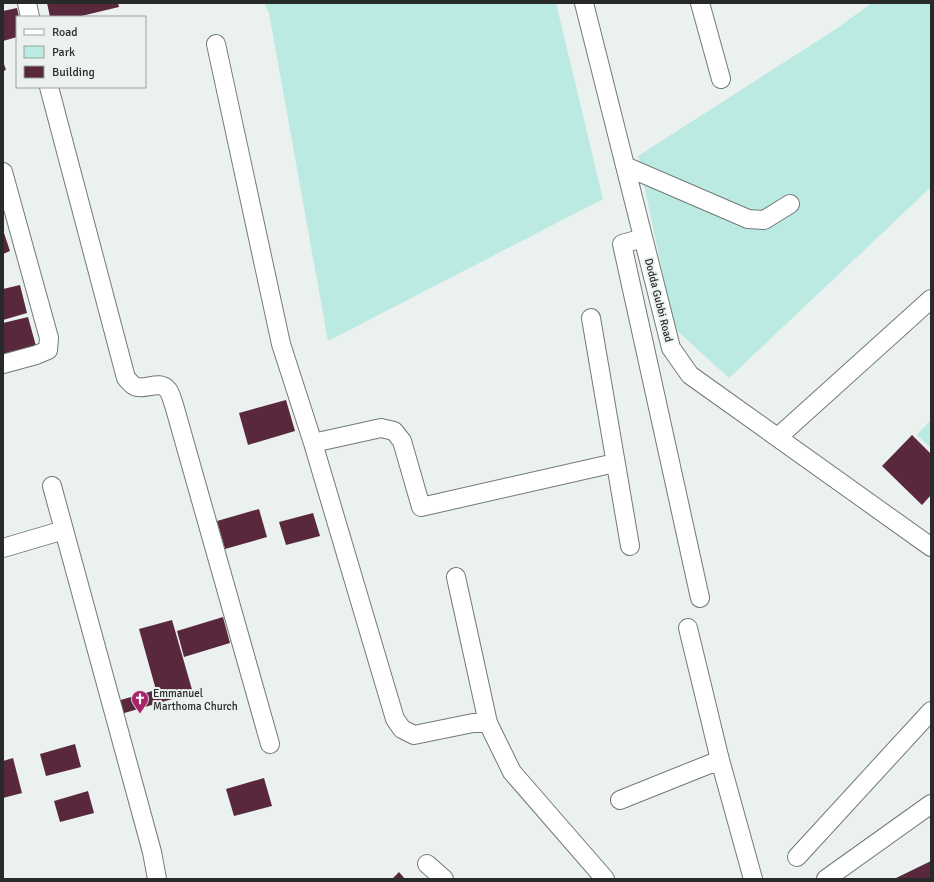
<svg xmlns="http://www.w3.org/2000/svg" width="934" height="882" viewBox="0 0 934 882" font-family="Signika,sans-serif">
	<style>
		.green { fill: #baeae2 }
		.building { fill: #59283d }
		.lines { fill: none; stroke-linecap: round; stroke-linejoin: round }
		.minor-casing { stroke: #737977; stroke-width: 20 }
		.minor { stroke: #fff; stroke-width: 18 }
		.labels { text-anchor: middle; stroke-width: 4; stroke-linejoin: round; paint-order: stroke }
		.street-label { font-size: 11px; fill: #272a29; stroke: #eaf1ef }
		.poi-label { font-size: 11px; fill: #272a29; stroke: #eaf1ef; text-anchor: start }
	</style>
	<rect width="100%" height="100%" fill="#eaf1ef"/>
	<!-- green -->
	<path class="green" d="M264,3H556L603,199L328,341L269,13Z
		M872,3H931V187L729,378L674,328L638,156L833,31Z
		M931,420V448L917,435Z"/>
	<!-- building -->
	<path class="building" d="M47,3H118L119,7L77,17H50Z
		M17,8L19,17H17V37L3,41V11Z
		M3,61L6,70L3,71Z
		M3,230L10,251L3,254Z
		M20,285L27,313L3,320V289Z
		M28,317L36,346L3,355V323Z
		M286,400L295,431L248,445L239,413Z
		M912,435L931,454V495L922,505L882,466Z
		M259,509L267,537L225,549L217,521Z
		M313,513L320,536L286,545L279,522Z
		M223,617L230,643L184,657L177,631Z
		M172,620L193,693L121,714L117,701L156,690L139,629Z
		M75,744L81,767L46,776L40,754Z
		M13,758L22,793L3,798V761Z
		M264,778L272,806L234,816L226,789Z
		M88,791L94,813L60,822L54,801Z
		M931,861V879H894Z
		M399,872L405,879H392Z"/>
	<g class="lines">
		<defs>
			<path id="minor" d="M27,3L30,17
				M584,3L671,348L690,375L931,547
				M700,3L721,79
				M216,44L281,344L313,443L395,719L402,729L414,735L473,723H488L512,772L605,879
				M49,87L126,378C129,381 133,387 138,387C148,389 160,380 168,390C171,394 172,400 174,405L270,744
				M625,166L748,219L764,220L790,204
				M3,172L49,338L48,350L36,355L3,364
				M643,238L622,244L700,598
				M591,318L630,546
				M778,437L931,299
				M313,443L381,428L394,431L402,441L421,507L615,463
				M52,486L152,852L157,879
				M3,548L64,530
				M456,577L488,723
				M688,628L720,760L753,879
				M620,800L720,760
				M797,857L931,711
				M427,864L444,879
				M826,879L931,804"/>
		</defs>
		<!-- minor casing -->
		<use href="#minor" class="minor-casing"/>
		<!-- minor -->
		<use href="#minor" class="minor"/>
	</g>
	<!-- icons -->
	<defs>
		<symbol id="church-pin" viewBox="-11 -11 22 30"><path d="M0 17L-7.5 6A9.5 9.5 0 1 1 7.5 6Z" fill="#aa2268" stroke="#eaf1ef"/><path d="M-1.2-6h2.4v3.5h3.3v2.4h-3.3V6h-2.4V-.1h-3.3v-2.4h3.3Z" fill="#fff"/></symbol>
	</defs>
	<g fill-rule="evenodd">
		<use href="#church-pin" x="130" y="689" width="20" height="27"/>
	</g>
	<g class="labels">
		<!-- street labels -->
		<g class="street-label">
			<text transform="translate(659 300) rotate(76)" y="4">Dodda Gubbi Road</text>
		</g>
		<!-- poi labels -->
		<g class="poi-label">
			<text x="153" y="697">Emmanuel<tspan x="153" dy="13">Marthoma Church</tspan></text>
		</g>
	</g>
	<!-- border -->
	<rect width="934" height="882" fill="none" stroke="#272a29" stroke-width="8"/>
	<!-- legend -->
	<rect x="16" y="16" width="130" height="72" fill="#eaf1ef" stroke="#9ca1a0"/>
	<rect x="24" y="29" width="20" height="6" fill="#ffffff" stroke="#9ca1a0"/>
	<text x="52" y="36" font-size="12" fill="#272a29">Road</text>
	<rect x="24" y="46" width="20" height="12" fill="#baeae2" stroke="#9ca1a0"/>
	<text x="52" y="56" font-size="12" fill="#272a29">Park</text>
	<rect x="24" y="66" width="20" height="12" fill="#59283d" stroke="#9ca1a0"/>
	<text x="52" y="76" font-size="12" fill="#272a29">Building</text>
</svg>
